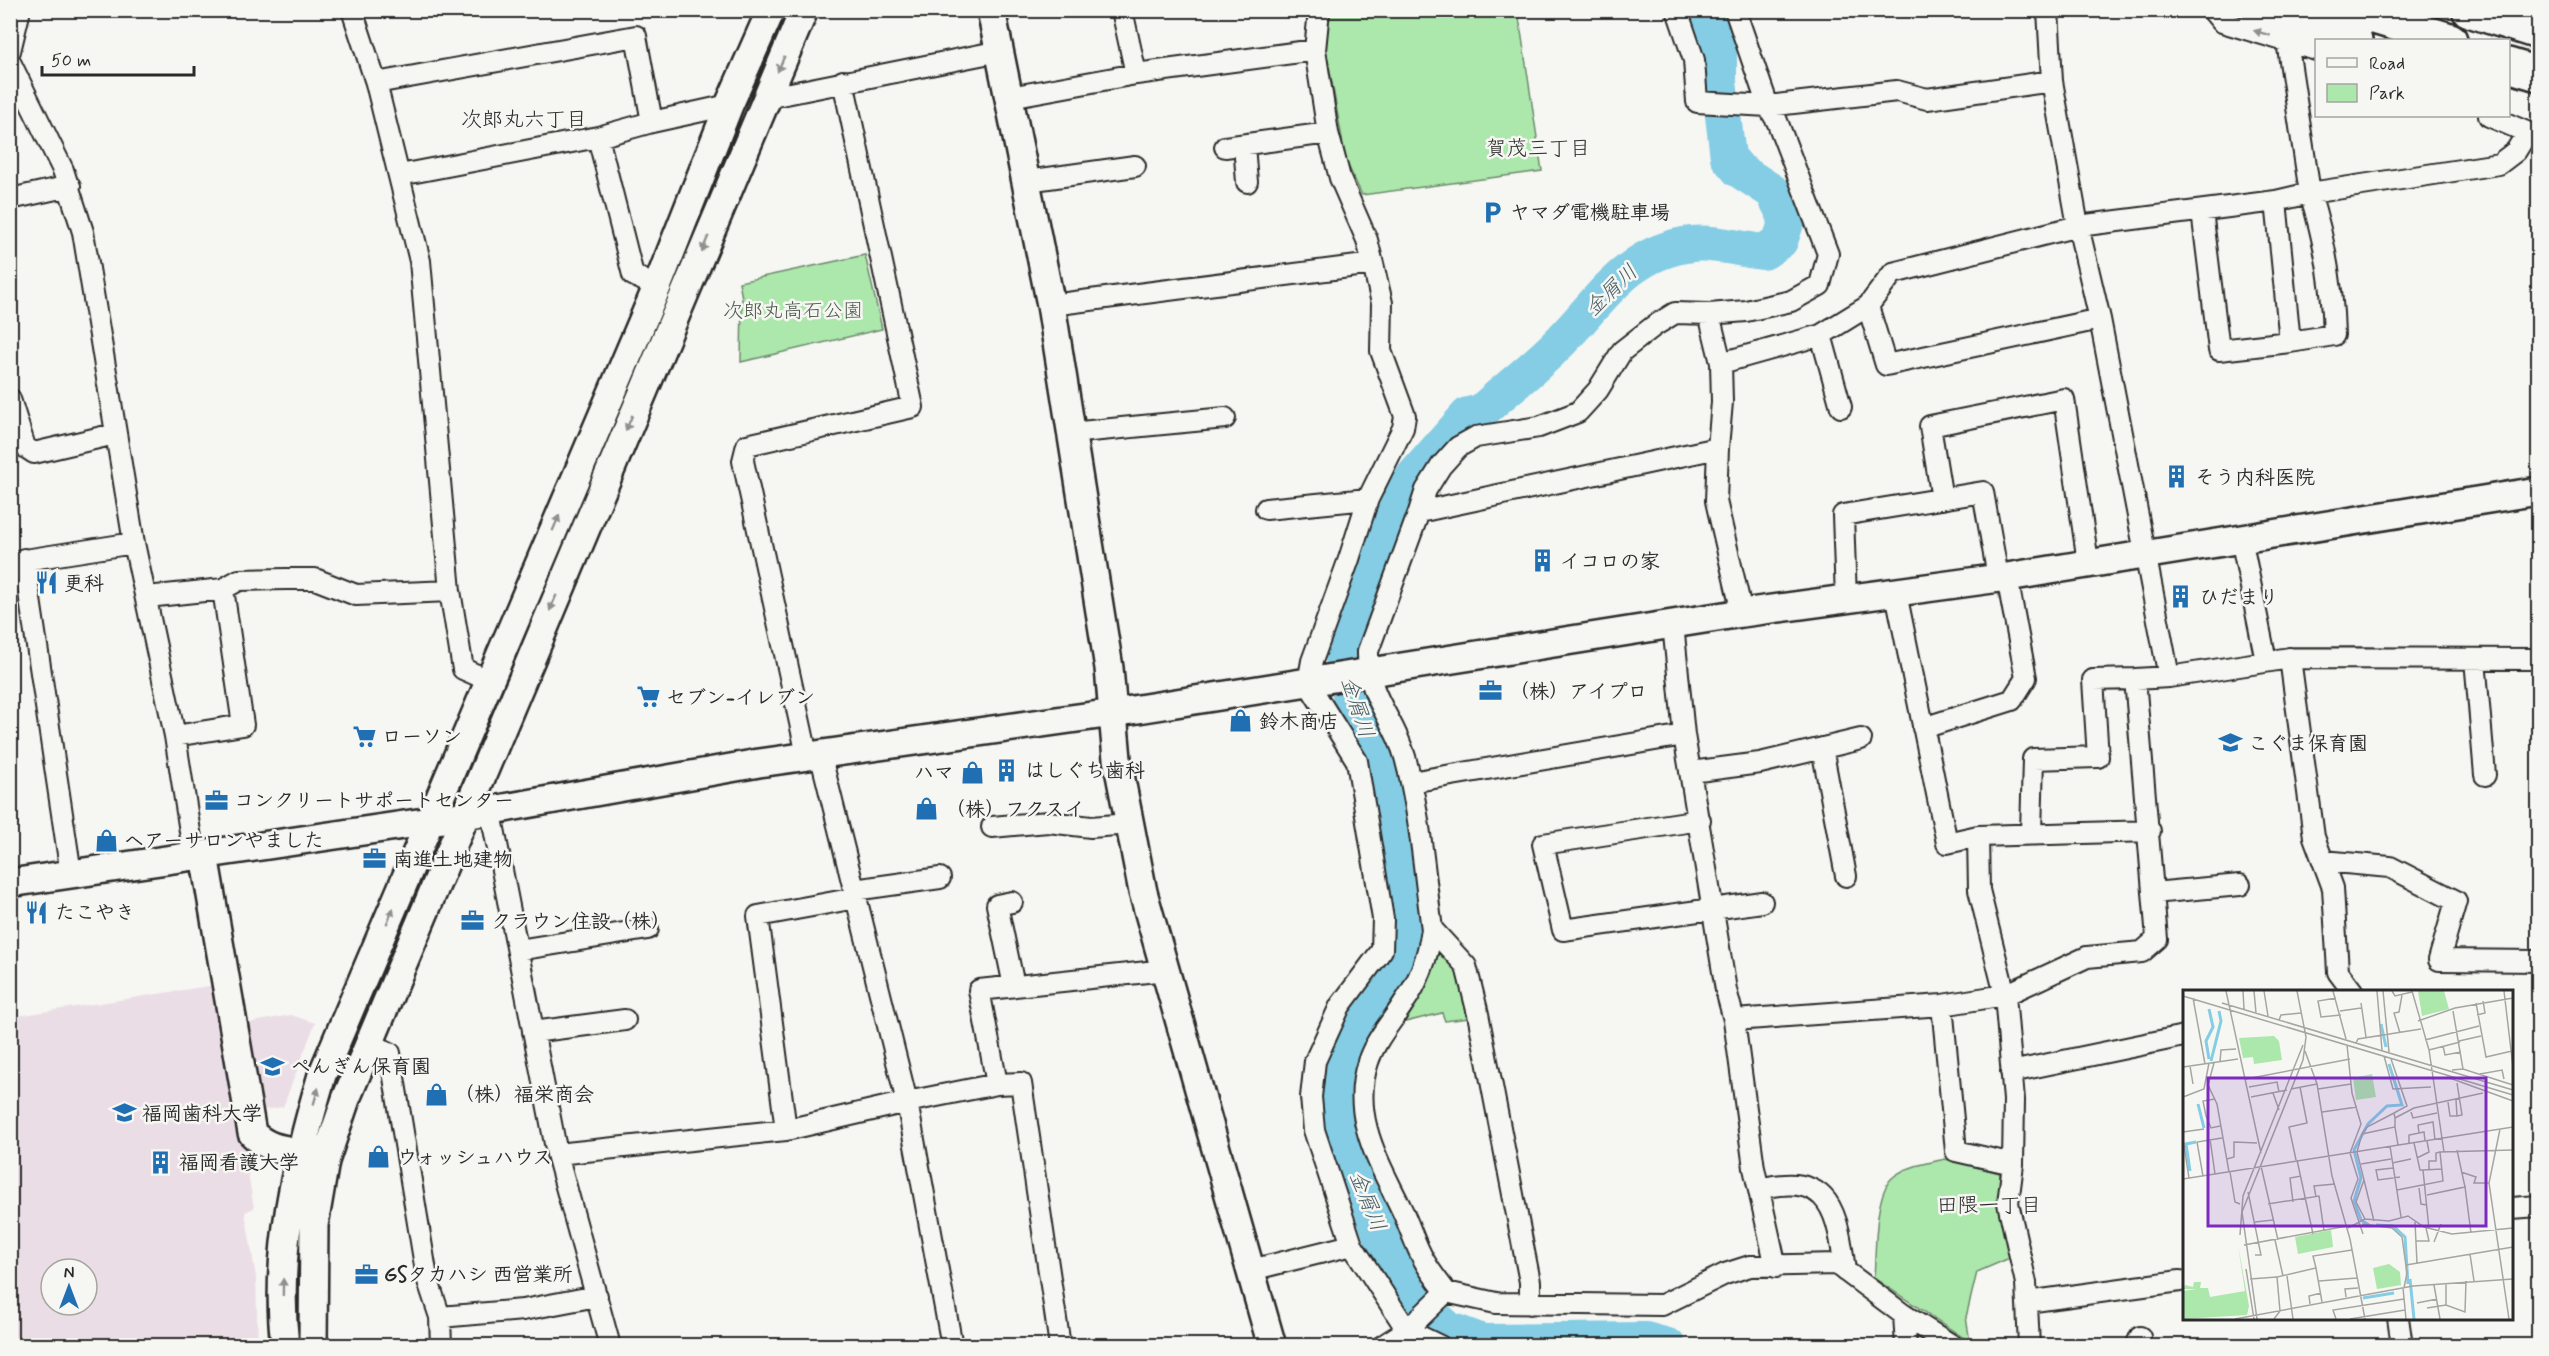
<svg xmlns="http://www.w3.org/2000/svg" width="2549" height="1356" viewBox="0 0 2549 1356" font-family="Mynerve,'Klee One',sans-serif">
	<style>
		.built { fill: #ebdde5; fill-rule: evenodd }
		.green { fill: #ace7ac; stroke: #6c896c; stroke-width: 1.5 }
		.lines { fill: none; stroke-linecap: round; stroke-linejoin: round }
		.river { stroke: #84cde5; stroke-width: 36 }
		.street-casing { stroke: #2b2b2b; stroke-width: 24 }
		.secondary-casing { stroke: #2b2b2b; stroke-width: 32 }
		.highway-casing { stroke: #2b2b2b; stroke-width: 38 }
		.street { stroke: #f6f6f2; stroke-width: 20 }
		.secondary { stroke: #f6f6f2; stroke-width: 27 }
		.highway { stroke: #f6f6f2; stroke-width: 33 }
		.oneway { fill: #90908e }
		.labels { text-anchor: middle; stroke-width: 5; stroke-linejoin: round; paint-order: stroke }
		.poi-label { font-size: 20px; font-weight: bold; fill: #2b2b2b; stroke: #f6f6f2; text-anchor: start }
		.park-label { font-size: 20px; fill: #4b5a4b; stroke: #f6f6f2 }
		.neighbourhood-label { font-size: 21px; fill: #2b2b2b; stroke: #f6f6f2 }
		.water-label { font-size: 21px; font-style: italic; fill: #465c63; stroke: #f6f6f2 }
		.inset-river { fill: none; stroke: #84cde5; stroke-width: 3 }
		.inset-road { fill: none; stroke: #a5a5a2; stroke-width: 1.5 }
		.view { fill: #7b2cbf; fill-opacity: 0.15; stroke: #7b2cbf; stroke-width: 3 }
		.inset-edge { fill: none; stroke: #2b2b2b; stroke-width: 3 }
	</style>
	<rect width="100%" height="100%" fill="#f6f6f2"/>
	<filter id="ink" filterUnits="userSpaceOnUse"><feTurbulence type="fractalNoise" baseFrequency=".0167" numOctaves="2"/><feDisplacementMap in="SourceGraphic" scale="12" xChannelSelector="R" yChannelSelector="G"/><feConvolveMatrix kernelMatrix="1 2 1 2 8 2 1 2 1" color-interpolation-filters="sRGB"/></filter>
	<g filter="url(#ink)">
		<!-- built -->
		<path class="built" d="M215,985L254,1208L245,1212L256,1277L258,1345L11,1346V1017ZM51,1269H87V1305H51Z
			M291,1015L315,1023L283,1107L257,1111L238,1025Z"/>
		<!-- green -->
		<path class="green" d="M1331,11H1518L1542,171L1362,195L1346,161L1325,44Z
			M865,255L882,329L741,362L742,298L739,282Z
			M1438,950L1455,964L1469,1018L1445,1021L1442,1013L1397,1024L1435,953Z
			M1945,1159L2000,1173V1207L2012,1257L1977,1272L1966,1317L1970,1342L1874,1278C1876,1253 1874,1195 1892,1178C1905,1166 1929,1163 1945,1159Z"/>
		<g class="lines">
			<!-- river -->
			<path class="river" d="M1668,1346L1646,1340L1483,1342L1448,1329L1410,1295L1380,1233L1351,1151L1338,1126V1083L1357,1021L1400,960L1404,912L1381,771L1352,705L1343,657L1359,597L1407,484L1468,415L1481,412C1505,390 1533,369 1556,346C1599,303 1627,251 1692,244C1712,241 1744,250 1764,252L1780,241L1787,220L1773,192L1739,170L1728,157L1719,82V48L1707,10"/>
			<defs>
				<path id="street" d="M352,10L376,83L420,261L450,591L463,669L488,680
					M1122,10L1136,74
					M1319,10L1315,50L1328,133L1340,178L1367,240L1373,264L1382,303L1381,351L1405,416L1403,428L1368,499L1349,559L1312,661L1308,683L1357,761L1383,919L1382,950L1340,1006L1315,1061L1311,1097L1314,1130L1352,1245L1407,1330L1410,1346
					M1677,10L1694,60L1697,102L1768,106L1897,91L1927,99L2052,81
					M2048,10L2052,81L2078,226L2100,319L2169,677
					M2212,10L2222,22L2316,50
					M2287,41L2310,193C2324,238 2333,288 2334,335L2290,342
					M10,51L20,10
					M10,62L63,170L83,232L134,543L175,736L194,857
					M376,83L636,36L652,122
					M1010,97L1136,74L1315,50
					M766,98L1000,51
					M2489,116L2538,137
					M598,137L633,275L657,287
					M1244,145L1247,182
					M1225,147L1328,133
					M400,175L598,137L652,122L729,105
					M1027,181L1135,166
					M10,199L70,186
					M2202,211L2219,350L2290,342L2276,201
					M1051,305L1373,264
					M1868,306L1886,365L2100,319
					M1821,335L1841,407
					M1721,363L1709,314L1746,311L1791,301L1820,285L1828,254L1777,121L1768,106L1735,10
					M10,399L25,447L34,453L115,434
					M1070,433L1225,418
					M1718,448L1716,501L1742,613
					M1942,499L1930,426L2064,399L2088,562
					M1266,509L1368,499
					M1419,512L1426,490L1441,466L1458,447L1476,437L1539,427L1578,412L1598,390L1622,351L1654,326L1675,313L1709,314
					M2241,538L2266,661
					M24,559L71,874
					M12,562L134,543
					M1896,593L1947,843L1978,836L1979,890L2005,995L2014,1100L2013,1164L2008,1203L2026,1283L2029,1346
					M147,597L223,589
					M1846,599L1843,515L1983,492L1998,577
					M1673,624L1684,735L1726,990L1734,1020L1754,1168L1776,1267
					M2290,658L2314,837L2333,888L2338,972L2353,992
					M2475,659L2485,775
					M1923,728L2012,700L2026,678L2007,577
					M175,736L243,725L223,589L239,580L286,579H315L356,595L450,591
					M1822,748L1846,876
					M820,753L907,1102L952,1346
					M807,755L743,461L747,445L913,407L843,81
					M1691,772L1760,763L1861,739
					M1411,782L1684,735
					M490,808L557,1154L610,1346
					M1700,820L1543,844L1563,930L1762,902
					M992,827L1048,822L1091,827L1129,824
					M2031,833L2033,759L2098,757L2093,680L2135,679
					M1978,836L2150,831
					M2323,861L2390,867L2456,901L2439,960L2538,961
					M854,890L940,878
					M2153,893L2240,885
					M1012,902L997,905L1014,986
					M1432,929L1466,966L1478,1014L1530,1282V1304
					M518,950L648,929
					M1942,1005L1956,1151L2013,1164
					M1734,1020L1942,1005L2005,995L2087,957L2142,952L2157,939L2135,679L2169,677L2290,658L2538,659
					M533,1032L625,1020
					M368,1042L390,1053L427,1278L440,1317L441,1346
					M2011,1072L2184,1036
					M997,1084L979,990L1166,970
					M786,1130L758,916L856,898
					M557,1154L786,1130L907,1102L997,1084L1021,1083L1060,1346
					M1760,1189C1831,1170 1838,1214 1845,1271
					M2512,1208L2538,1206
					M1251,1270L1352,1245
					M2027,1302L2180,1281
					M1904,1315L1906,1346
					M440,1317L523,1310L597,1296
					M2398,1318L2402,1346
					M1407,1330L1440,1346
					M1382,1346L1407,1330L1446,1292
					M1953,1346L1904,1315L1836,1264L1750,1266L1725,1274L1662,1305L1496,1303L1446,1292C1439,1282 1431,1273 1425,1262C1415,1246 1410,1226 1401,1208C1379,1162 1350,1116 1368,1062C1375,1040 1391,1023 1403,1004C1420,980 1428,957 1432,929C1424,872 1420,812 1405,757C1393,715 1367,699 1368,651L1419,512L1718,448L1722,402L1721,363L1821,335L1868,306L1893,273L2078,226L2276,201L2310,193L2499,164L2516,151L2527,133
					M2136,1346L2140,1337"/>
				<path id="secondary" d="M991,10L1051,305L1109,668L1117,759L1143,892L1272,1346
					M204,855L252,1133C265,1147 280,1149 299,1152
					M10,883L431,821L759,763L1113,713L1742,613L2007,577L2538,491
					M285,1346C274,1253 296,1163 322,1075L657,287L729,105L771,10
					M313,1346L314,1225L325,1161L346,1099L804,10"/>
				<path id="highway" d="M2258,10L2355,40
					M2351,10L2450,40
					M2469,10L2538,32
					M2508,65L2538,74"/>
			</defs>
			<!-- street casing -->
			<use href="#street" class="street-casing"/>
			<!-- secondary casing -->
			<use href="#secondary" class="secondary-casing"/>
			<!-- highway casing -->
			<use href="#highway" class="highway-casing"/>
			<!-- street -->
			<use href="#street" class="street"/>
			<!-- secondary -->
			<use href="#secondary" class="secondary"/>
			<!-- highway -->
			<use href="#highway" class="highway"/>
		</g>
		<!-- one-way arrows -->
		<defs><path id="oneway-solid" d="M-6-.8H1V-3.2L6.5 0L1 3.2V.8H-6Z" transform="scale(1.5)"/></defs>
		<g class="oneway">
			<use href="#oneway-solid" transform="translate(2262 33) rotate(-164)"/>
			<use href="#oneway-solid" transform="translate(781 64) rotate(114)"/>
			<use href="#oneway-solid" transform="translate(705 244) rotate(113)"/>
			<use href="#oneway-solid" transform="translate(629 423) rotate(113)"/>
			<use href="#oneway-solid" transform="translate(556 523) rotate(-67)"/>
			<use href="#oneway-solid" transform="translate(553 603) rotate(113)"/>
			<use href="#oneway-solid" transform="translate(390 916) rotate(-67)"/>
			<use href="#oneway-solid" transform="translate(316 1096) rotate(-74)"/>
			<use href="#oneway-solid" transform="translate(283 1287) rotate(-89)"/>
		</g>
	</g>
	<!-- icons -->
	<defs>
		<symbol id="parking-bare" viewBox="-9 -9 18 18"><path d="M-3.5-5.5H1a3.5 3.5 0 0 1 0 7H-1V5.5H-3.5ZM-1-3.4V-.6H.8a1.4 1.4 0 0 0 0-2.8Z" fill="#1f6fb2" stroke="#f6f6f2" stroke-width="2.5" paint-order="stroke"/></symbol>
		<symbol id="building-bare" viewBox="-9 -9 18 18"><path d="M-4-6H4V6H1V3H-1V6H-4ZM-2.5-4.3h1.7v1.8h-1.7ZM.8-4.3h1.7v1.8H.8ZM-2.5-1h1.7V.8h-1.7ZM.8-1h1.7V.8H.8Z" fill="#1f6fb2" stroke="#f6f6f2" stroke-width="2.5" paint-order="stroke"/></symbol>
		<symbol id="restaurant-bare" viewBox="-9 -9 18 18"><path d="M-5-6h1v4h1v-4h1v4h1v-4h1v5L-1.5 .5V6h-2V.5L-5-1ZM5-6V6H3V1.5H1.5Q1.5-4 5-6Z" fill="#1f6fb2" stroke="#f6f6f2" stroke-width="2.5" paint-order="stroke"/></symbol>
		<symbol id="office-bare" viewBox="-9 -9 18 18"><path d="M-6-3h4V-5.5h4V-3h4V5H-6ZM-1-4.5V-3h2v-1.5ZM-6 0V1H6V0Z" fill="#1f6fb2" stroke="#f6f6f2" stroke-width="2.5" paint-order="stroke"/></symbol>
		<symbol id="supermarket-bare" viewBox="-9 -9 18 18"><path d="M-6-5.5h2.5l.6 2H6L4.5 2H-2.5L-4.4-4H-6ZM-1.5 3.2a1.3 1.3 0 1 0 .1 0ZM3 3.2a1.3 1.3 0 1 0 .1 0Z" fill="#1f6fb2" stroke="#f6f6f2" stroke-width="2.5" paint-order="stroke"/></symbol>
		<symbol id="shop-bare" viewBox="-9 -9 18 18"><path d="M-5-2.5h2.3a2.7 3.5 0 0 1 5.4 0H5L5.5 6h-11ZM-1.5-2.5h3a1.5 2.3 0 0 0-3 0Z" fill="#1f6fb2" stroke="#f6f6f2" stroke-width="2.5" paint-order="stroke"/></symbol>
		<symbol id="school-bare" viewBox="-9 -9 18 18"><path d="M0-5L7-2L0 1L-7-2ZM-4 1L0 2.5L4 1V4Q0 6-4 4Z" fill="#1f6fb2" stroke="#f6f6f2" stroke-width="2.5" paint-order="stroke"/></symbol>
		<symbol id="university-bare" viewBox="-9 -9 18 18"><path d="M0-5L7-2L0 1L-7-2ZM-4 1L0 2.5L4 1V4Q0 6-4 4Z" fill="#1f6fb2" stroke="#f6f6f2" stroke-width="2.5" paint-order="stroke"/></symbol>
	</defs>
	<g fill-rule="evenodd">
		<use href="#parking-bare" x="1476" y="196" width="33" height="33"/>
		<use href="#building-bare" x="2160" y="460" width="33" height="33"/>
		<use href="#building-bare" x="1526" y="544" width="33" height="33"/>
		<use href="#restaurant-bare" x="30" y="566" width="33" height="33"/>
		<use href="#building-bare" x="2164" y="580" width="33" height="33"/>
		<use href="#office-bare" x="1474" y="674" width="33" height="33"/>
		<use href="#supermarket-bare" x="632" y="680" width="33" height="33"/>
		<use href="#shop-bare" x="1224" y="704" width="33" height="33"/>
		<use href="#supermarket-bare" x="348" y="720" width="33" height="33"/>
		<use href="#school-bare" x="2214" y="726" width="33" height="33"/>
		<use href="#building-bare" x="990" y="754" width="33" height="33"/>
		<use href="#shop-bare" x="956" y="756" width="33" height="33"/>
		<use href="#office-bare" x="200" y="784" width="33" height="33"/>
		<use href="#shop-bare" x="910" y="792" width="33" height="33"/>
		<use href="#shop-bare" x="90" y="824" width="33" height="33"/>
		<use href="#office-bare" x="358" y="842" width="33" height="33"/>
		<use href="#restaurant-bare" x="20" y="896" width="33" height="33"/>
		<use href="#office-bare" x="456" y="904" width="33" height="33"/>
		<use href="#school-bare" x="256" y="1050" width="33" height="33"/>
		<use href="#shop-bare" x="420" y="1078" width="33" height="33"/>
		<use href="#university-bare" x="108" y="1096" width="33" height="33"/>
		<use href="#shop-bare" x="362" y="1140" width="33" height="33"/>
		<use href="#building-bare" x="144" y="1146" width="33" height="33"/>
		<use href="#office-bare" x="350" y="1258" width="33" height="33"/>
	</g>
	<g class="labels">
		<!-- poi labels -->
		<g class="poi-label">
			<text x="1510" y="219">ヤマダ電機駐車場</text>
			<text x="2195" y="484">そう内科医院</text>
			<text x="1560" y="568">イコロの家</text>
			<text x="64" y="590">更科</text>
			<text x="2199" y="604">ひだまり</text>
			<text x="1509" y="698">（株）アイプロ</text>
			<text x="666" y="704">セブン-イレブン</text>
			<text x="1259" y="728">鈴木商店</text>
			<text x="382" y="743">ローソン</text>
			<text x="2248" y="750">こぐま保育園</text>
			<text x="1025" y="777">はしぐち歯科</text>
			<text x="954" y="779" text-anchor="end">ハマ</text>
			<text x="234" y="807">コンクリートサポートセンター</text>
			<text x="945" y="816">（株）フクスイ</text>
			<text x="124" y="847">ヘアーサロンやました</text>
			<text x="393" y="866">南進土地建物</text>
			<text x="55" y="919">たこやき</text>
			<text x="491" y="928">クラウン住設（株）</text>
			<text x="291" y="1073">ぺんぎん保育園</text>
			<text x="454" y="1101">（株）福栄商会</text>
			<text x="142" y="1120">福岡歯科大学</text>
			<text x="397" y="1164">ウォッシュハウス</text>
			<text x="179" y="1169">福岡看護大学</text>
			<text x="384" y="1281">GSタカハシ 西営業所</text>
		</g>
		<!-- park labels -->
		<g class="park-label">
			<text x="793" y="317">次郎丸高石公園</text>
		</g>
		<!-- neighbourhood labels -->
		<g class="neighbourhood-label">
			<text x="524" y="126">次郎丸六丁目</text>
			<text x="1538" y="155">賀茂三丁目</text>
			<text x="1989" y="1212">田隈一丁目</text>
		</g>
		<!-- water labels -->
		<g class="water-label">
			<text transform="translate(1611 290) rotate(-44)" y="7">金屑川</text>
			<text transform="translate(1358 707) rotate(72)" y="7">金屑川</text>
			<text transform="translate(1368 1201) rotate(68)" y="7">金屑川</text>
		</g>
	</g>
	<!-- overview -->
	<g transform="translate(2183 990)">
		<rect width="330" height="330" fill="#f6f6f2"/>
		<path d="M235,1H261L266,19L239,26ZM91,46L96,51L99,70L71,74L70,67L60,68L56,48ZM189,84L193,107L173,110L170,88ZM148,240L150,257L115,264L112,247ZM55,255L66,316L64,325L0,329V301L14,299H0L2,295L10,297L11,292H18L17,298H25L27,307L62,301ZM206,274L217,282L218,295L194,299L190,278Z" fill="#ace7ac"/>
		<path class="inset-river" d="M26,19L30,37L23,51L26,69M198,34L203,57M28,71L38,31L36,21M15,114L21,138M7,181L3,154L13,152M186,235L178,230L171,211L178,188L171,160L185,134L204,116L219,115L206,74M193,235L210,236L222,247L225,294M227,289L231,329M180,308L211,303"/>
		<path class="inset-road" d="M43,1L78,163M60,1L61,19M71,1L73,23M81,1L85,26M150,1L163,49M194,1L199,60M200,1L206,62M209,1L212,6L229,2M229,1L246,60L261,162M321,1L330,77M0,6L330,105M10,8L22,74M153,8L135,11L138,27L158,25M39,13L330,100M178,13L183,47M293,13L303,67L329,61M157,21L178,18M270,21L280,79M294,25L302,23L300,11M96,30L98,25L118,23M235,31L272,18L330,8M217,43L211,23L216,22L219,5M242,50L296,36M276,51L298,46M173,53L175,49L238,39M164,55L169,103L178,134L167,163L175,189L168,208L180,244M260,56L262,65L278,62M246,60L277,52M122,61L134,94L149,186L167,249L182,329M201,66L210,99L248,97M208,69L224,116L211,123L212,128M37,72L38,60L53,59M31,73L25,95L34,114L46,182M7,76L10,94M0,77L55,69M269,80L280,79L330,95M297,84L319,80L321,89M264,87L330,111M63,89L167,69M274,93L279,125L274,126M66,97L94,92L96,102M108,99L134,94M135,99L168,94M90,103L96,120M300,103L231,118L212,128V137L179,144L174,162L181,190L173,212L182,229L206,231L225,226L241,237L269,244L330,238M0,107L21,99L26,73M68,107L104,100M32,109L20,111L23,126L28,138L37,136M265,112L267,126H274L273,110M139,122L174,117M228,122L230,128L254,123M212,137L215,155M317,139L306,193L326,329M0,142L21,139M236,143L235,135L250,132L252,150M179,144L184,137L211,123M0,149L6,188M27,149L32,184M231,153L237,180H240L246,239M226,154V145L241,142L242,151M207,156L218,227M274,160L282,197M234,168L246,162L244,151M44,169L51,167V152L74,153M113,170L106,137L124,133L117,97M114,170L130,244M209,173L228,169M178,174L208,169M78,176L95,250M210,178L193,180L195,190L217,187M246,179V171H253V163L257,162M240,180L259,179M47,182L52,212L57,214M278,182L293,187L291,193H306M20,186L14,152L39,148M0,189L330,137M181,190L191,231M236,198L238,214L244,215M214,200L260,191L257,162L330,160M65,202L78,265H72M244,205L282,197L288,243M133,207L131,196L152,194M110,212L107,188L118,186M85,214L136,206L141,241M72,232L90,230M232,232L234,273M179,234L209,238L219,247L224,283L221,298M165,238L182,229M57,245L60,206L120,55M92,250L100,286M233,251H246L243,238M251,252L258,234M61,255L164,236M287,264L291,291M223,275L330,257M133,278L139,312M63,279L71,329M104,286L110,329M67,289L94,287M136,291L174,288M251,295L257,329M220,298L223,329M163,307L162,299L175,298M234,313L254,309M127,314L126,306L138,303M263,315V293M244,318L263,315L282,322L283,291M52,329L230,296L330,289M74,329L59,222L120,70L123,47L114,1M91,329L97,321L94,287L133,278L130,266L169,260M153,329L150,320L221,309M167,329L222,320"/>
		<path class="view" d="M25,88H303V236H25Z"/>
		<rect width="330" height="330" class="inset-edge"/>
	</g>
	<!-- margin -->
	<rect width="2549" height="1356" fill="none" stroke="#f6f6f2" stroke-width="36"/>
	<rect x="18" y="18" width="2513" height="1320" fill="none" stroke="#2b2b2b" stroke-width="2" filter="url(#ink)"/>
	<!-- legend -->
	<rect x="2315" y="39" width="195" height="78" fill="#f6f6f2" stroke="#a5a5a2" stroke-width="1.5"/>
	<rect x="2327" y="58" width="30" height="9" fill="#f6f6f2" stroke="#a5a5a2" stroke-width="1.5"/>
	<text x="2369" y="69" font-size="18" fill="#2b2b2b">Road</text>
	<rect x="2327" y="84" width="30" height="18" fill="#ace7ac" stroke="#a5a5a2" stroke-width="1.5"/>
	<text x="2369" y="99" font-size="18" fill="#2b2b2b">Park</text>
	<!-- north arrow -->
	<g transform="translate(69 1287)"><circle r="28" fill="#f6f6f2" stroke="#a5a5a2" stroke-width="1.5"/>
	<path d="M0-4.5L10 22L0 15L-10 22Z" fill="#1f6fb2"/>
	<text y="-9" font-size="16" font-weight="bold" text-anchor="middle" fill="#2b2b2b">N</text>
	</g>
	<!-- scale -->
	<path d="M42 66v9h152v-9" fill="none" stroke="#2b2b2b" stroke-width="3"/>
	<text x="51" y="66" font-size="18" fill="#2b2b2b" stroke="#f6f6f2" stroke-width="4.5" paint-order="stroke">50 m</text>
</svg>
